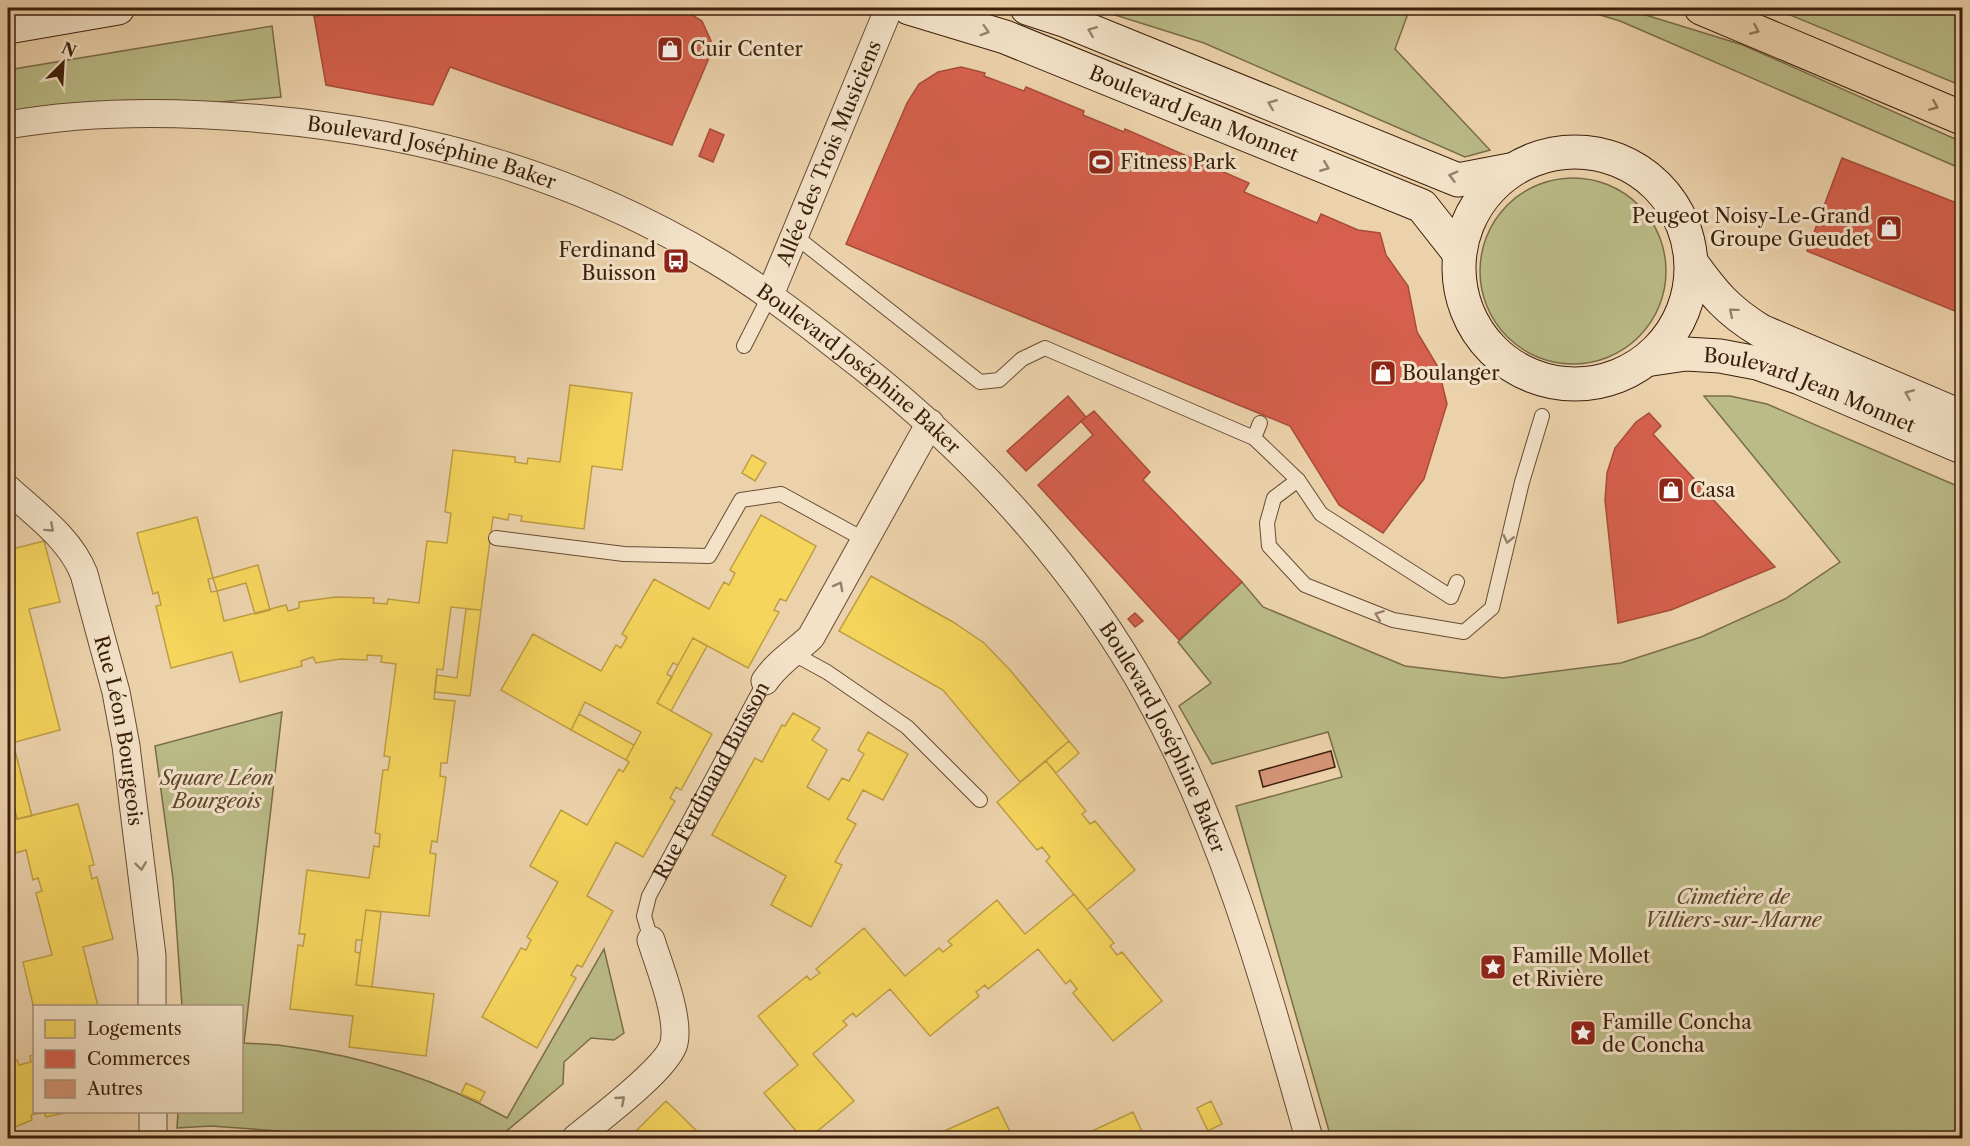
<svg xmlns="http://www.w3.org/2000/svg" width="1970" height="1146" viewBox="0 0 1970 1146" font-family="'Libre Caslon Text',serif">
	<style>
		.green { fill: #babb87; stroke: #7a6d49; stroke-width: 1.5 }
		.homes { fill: #f6d55c; stroke: #be9e44; stroke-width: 1.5 }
		.shops { fill: #d6604d; stroke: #a84c39; stroke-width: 1.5 }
		.building { fill: #d69678; stroke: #3b1f0b; stroke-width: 1.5 }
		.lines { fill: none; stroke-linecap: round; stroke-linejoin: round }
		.lane-casing { stroke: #674c33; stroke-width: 16 }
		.street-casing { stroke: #674c33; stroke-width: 29 }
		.secondary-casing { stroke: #3b1f0b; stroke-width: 35 }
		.highway-casing { stroke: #3b1f0b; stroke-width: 35 }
		.lane { stroke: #f3e2c8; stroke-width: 14 }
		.street { stroke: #f3e2c8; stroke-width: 27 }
		.secondary { stroke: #f3e2c8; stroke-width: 33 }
		.highway { stroke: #ecd2ab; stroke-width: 33 }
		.oneway { stroke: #94785b }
		.oneway2 { stroke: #97806a }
		.labels { text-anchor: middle; stroke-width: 6; stroke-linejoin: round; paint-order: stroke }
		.poi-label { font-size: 20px; fill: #3b1f0b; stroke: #f3e2c8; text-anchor: start }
		.street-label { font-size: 20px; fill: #3b1f0b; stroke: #f3e2c8 }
		.park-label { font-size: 20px; font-style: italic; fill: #5b462a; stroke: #f3e2c8 }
	</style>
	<rect width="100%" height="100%" fill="#ecd2ab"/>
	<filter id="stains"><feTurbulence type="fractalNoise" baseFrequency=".00333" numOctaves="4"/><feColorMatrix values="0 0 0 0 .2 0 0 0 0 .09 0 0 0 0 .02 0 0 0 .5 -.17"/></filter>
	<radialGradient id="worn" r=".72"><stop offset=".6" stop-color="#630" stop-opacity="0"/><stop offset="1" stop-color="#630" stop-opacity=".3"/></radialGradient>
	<!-- green -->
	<path class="green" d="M1093,8H1410L1395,49L1490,150L1465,157L1204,43Z
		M1577,8H1623L1743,45L1962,142V169L1620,21Z
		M1773,8H1962V86Z
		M272,26L281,97L8,119V70Z
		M1480 271a93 93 0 1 1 186 0a93 93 0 1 1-186 0Z
		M1704,396H1730L1767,404L1962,488V1138H1331L1236,806L1342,777L1328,732L1212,764L1179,706L1211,683L1178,642L1242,582L1263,607L1405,666L1503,678L1621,663L1701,637L1785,599L1840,562Z
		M282,712L244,1043C257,1044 272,1044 285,1046C363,1056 439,1080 507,1118L604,949L624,1033L614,1040L591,1038L564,1062L563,1084L498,1138H319L279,1131L211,1126L177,1128L178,1112H242V1006H182L173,879L155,746Z"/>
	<!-- homes -->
	<path class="homes" d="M570,385L632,393L622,470L592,466L584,529L521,521L522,516L509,514L508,520L493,517L481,610L451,607L443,670L437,669L434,699L455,701L447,763H441L440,776L446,777L437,842L432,841L430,853L436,854L429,916L366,910L362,940H356L355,952L360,953L356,985L434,994L426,1056L349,1047L353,1016L290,1009L298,945L303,946L305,934H299L307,870L369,878L374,846L379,847L380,834L375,833L383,770H388L390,757L384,756L396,664L381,662L382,656L367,655V660L340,659L316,663L313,657L301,661L302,666L240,682L232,652L171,668L156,606L161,605L158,592L153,594L137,533L197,517L213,578L208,579L211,592L217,591L224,621L286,605L288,611L299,608V602L336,597L374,598L373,603L387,604L388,599L419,603L427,541L447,543L451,513L445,512L453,450L515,457V462L527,464L528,458L560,462Z
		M752,455L766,463L755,481L742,473Z
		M761,515L816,546L786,601L780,599L774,610L779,612L748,668L693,638L678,665L673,663L667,674L672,677L657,703L712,734L681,790L676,787L670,798L675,801L643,857L616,842L587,896L613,911L582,967L577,965L571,975L576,978L537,1048L482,1017L521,948L526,950L531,940L527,937L558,882L530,866L561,810L587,825L619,769L623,772L629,762L626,760L641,732L585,702L571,730L501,690L533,634L601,671L616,645L621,648L627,637L622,634L654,579L709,609L724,582L729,585L735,573L730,570Z
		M44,541L60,602L29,609L60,730L8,744V550Z
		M258,565L270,610L255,614L246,583L217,591L213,578Z
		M871,576L953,622L984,643L1010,670L1069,741L1020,782L943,690L839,631Z
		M466,609L481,610L470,696L435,692L437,675L457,678Z
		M693,638L707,646L671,711L657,703Z
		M793,713L820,728L812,740L827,750L807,787L829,800L842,778L849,781L864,754L858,750L868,732L908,754L883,800L863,790L847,819L856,824L835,862L842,865L811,927L771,905L786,876L712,835L755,758L762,762L782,725L785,726Z
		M579,714L634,745L626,760L571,730Z
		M1069,741L1079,753L1056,773L1046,761Z
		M13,743L32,816L17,819L8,781V744Z
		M1046,761L1086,811L1082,814L1090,824L1095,821L1135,870L1087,910L1046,861L1050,857L1042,847L1037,850L997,802Z
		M8,789L17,819L78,804L94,865L89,866L92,879L97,877L113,939L83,947L98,1006H34V1009L23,962L52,955L36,893L42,891L38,878L33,880L26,850L8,855Z
		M1074,894L1114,943L1110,946L1117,955L1122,952L1162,1001L1113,1041L1073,993L1077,989L1070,980L1066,984L1038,949L988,989L985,985L976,992L979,996L930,1036L890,989L856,1017L853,1013L843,1021L847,1025L813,1054L854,1101L809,1138H802L764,1093L798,1065L758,1016L807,976L810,980L820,973L816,969L864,928L905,976L939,948L943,952L952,945L948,941L997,900L1025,934Z
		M366,910L381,912L372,987L356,985Z
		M34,1055V1112H69L46,1117L44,1112L31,1115L32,1120L8,1130V1063L17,1060L19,1065L31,1062L30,1056Z
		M466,1083L485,1092L480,1102L461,1094Z
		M666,1101L704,1138H629Z
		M1211,1101L1222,1124L1208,1131L1197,1108Z
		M998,1107L1013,1138H935L941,1136L940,1133Z
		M1133,1112L1145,1138H1077Z"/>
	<!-- shops -->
	<path class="shops" d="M376,8H681L702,21L711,41V53L672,145L450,67L433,105L326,85L314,16L376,10Z
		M961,67L985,73L984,76L1024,91L1026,87L1084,111L1083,115L1124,132L1125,129L1249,183L1244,192L1317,223L1321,214L1358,230L1380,233L1386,255L1408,286L1417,332L1438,367L1447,404L1424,479L1383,533L1339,505L1290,426L846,244L907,103L919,84L938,72Z
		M710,129L724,135L713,162L699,156Z
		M1842,158L1962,205V314L1807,251Z
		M1068,396L1086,417L1026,471L1007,451Z
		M1094,411L1150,472L1143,480L1242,582L1179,640L1038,485L1093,435L1081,421Z
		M1649,413L1661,426L1653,434L1775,567L1671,610L1618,623L1605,500L1607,473L1615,448L1636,422Z
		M1135,613L1143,621L1135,627L1128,619Z"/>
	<!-- building -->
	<path class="building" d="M1331,751L1335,767L1263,787L1259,771Z"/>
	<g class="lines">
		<defs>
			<g id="lane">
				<path d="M795,236L980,382L999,380L1022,359L1045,348L1254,438L1298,480L1321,514L1451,597L1457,582"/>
				<path d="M744,346L769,297"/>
				<path d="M1254,438L1260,423"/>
				<path d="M1298,480L1274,498L1267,523L1269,546L1305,585L1393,620L1464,632L1492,608L1522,482L1542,416"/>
				<path d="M496,538L624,554L709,556L741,500L781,494L865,540"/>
				<path d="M794,654L827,672L907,727L980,800"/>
				<path id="s1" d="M651,940L644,916L649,896L765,681"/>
			</g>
			<g id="street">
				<path id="s2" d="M8,125C92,110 178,111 264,119C426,133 575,176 715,260C767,291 816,330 864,368C978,459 1080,571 1150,699C1226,838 1266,987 1309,1138"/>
				<path id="s3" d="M769,297L889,8"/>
				<path id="s4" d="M8,489C35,514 70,538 84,574L116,692L126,746L152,956V1006"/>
				<path d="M765,681C777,663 795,652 811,637L930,423"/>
				<path d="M153,1112V1138"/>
				<path d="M576,1138C598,1120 669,1067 674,1043C680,1017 659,966 651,940"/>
			</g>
			<g id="secondary">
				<path id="s5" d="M909,8L1005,37L1422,206L1459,253"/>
				<path d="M1027,8L1064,20L1458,180L1510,170"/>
				<path d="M8,27L118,8"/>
				<circle cx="1575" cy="268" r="116"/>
				<path d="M1691,262C1713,293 1728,311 1761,331L1962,417"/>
				<path id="s6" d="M1652,359L1686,354L1720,356L1757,363L1800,378L1962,447"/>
			</g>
			<path id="highway" d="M1701,8L1962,118"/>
		</defs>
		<!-- lane casing -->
		<use href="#lane" class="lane-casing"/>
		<!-- street casing -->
		<use href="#street" class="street-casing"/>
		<!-- secondary casing -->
		<use href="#secondary" class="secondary-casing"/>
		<!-- highway casing -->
		<use href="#highway" class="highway-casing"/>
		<!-- lane -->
		<use href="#lane" class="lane"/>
		<!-- street -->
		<use href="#street" class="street"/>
		<!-- secondary -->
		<use href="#secondary" class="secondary"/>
		<!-- highway -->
		<use href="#highway" class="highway"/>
	</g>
	<!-- one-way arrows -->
	<defs><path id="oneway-chevron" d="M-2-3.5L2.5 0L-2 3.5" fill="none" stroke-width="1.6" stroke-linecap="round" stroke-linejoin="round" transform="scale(1.5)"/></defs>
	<g class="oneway">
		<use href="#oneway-chevron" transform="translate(1755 30) rotate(23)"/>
		<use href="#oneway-chevron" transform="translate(1934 106) rotate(23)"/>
	</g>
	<g class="oneway2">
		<use href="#oneway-chevron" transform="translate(985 31) rotate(17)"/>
		<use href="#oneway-chevron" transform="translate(1092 31) rotate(-158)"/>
		<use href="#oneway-chevron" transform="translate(1272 104) rotate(-158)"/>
		<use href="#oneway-chevron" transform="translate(1325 167) rotate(22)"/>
		<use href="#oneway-chevron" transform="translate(1453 176) rotate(-165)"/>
		<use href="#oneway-chevron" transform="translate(1733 312) rotate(-140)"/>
		<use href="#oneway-chevron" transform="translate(1909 394) rotate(-157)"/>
		<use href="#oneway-chevron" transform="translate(50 528) rotate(42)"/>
		<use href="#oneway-chevron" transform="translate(1508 539) rotate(103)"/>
		<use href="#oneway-chevron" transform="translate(839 586) rotate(-61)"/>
		<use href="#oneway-chevron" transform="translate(1379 615) rotate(-159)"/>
		<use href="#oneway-chevron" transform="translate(141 866) rotate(83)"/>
		<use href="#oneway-chevron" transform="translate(621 1100) rotate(-41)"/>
	</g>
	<!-- icons -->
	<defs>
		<symbol id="shop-square" viewBox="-11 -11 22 22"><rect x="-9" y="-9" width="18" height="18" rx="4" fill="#8f2418" stroke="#f3e2c8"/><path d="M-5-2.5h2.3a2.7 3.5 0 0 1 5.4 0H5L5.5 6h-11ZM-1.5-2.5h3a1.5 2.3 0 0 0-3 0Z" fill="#fff"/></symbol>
		<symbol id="stadium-square" viewBox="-11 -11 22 22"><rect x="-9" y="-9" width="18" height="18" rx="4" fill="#8f2418" stroke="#f3e2c8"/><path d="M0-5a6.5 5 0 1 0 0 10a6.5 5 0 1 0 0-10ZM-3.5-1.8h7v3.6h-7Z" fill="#fff"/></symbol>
		<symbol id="bus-square" viewBox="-11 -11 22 22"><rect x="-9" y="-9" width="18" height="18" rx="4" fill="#8f2418" stroke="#f3e2c8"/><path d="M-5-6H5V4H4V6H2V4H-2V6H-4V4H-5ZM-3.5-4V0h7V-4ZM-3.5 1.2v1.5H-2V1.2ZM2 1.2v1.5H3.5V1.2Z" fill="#fff"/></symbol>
		<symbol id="sight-square" viewBox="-11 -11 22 22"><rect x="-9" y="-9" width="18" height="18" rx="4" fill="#8f2418" stroke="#f3e2c8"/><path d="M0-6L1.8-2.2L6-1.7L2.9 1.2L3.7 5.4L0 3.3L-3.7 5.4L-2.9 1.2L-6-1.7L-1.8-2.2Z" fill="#fff"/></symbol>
	</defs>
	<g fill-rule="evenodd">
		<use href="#shop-square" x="655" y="34" width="30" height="30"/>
		<use href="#stadium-square" x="1086" y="147" width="30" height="30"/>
		<use href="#shop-square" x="1874" y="213" width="30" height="30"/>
		<use href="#bus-square" x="661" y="246" width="30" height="30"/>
		<use href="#shop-square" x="1368" y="358" width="30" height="30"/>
		<use href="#shop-square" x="1656" y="475" width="30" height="30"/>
		<use href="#sight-square" x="1478" y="952" width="30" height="30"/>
		<use href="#sight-square" x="1568" y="1018" width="30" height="30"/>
	</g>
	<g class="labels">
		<!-- poi labels -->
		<g class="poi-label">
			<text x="690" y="56">Cuir Center</text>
			<text x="1120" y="169">Fitness Park</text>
			<text x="1870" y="223" text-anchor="end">Peugeot Noisy-Le-Grand<tspan x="1870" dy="23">Groupe Gueudet</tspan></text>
			<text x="656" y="257" text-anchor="end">Ferdinand<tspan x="656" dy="23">Buisson</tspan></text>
			<text x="1402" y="380">Boulanger</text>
			<text x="1690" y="497">Casa</text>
			<text x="1512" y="963">Famille Mollet<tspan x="1512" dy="23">et Rivière</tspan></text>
			<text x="1602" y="1029">Famille Concha<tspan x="1602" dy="23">de Concha</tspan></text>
		</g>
		<!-- street labels -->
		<g class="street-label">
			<text dy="7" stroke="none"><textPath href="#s5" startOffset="304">Boulevard Jean Monnet</textPath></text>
			<text dy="7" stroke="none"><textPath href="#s3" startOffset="156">Allée des Trois Musiciens</textPath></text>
			<text dy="7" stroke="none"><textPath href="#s2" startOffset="428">Boulevard Joséphine Baker</textPath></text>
			<text dy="7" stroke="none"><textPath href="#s2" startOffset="914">Boulevard Joséphine Baker</textPath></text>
			<text dy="7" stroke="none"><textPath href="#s6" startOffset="164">Boulevard Jean Monnet</textPath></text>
			<text dy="7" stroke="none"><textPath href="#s4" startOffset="276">Rue Léon Bourgeois</textPath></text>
			<text dy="7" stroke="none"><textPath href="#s2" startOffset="1398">Boulevard Joséphine Baker</textPath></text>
			<text dy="7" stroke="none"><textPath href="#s1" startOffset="177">Rue Ferdinand Buisson</textPath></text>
		</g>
		<!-- park labels -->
		<g class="park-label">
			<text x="217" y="785">Square Léon<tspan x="217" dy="23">Bourgeois</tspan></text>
			<text x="1733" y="904">Cimetière de<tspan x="1733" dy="23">Villiers-sur-Marne</tspan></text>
		</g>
	</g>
	<!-- margin -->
	<rect width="1970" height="1146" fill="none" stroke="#ecd2ab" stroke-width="30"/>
	<rect x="9" y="9" width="1952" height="1128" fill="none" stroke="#3b1f0b" stroke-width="3"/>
	<rect x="15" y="15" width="1940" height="1116" fill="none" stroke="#3b1f0b" stroke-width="1.5"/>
	<!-- legend -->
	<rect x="33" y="1005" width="210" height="108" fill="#f3e2c8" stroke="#a9947c" stroke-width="1.5"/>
	<rect x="45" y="1020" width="30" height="18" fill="#f6d55c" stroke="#a9947c" stroke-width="1.5"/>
	<text x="87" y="1035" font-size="18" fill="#3b1f0b">Logements</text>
	<rect x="45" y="1050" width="30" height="18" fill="#d6604d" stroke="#a9947c" stroke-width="1.5"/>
	<text x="87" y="1065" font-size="18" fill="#3b1f0b">Commerces</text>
	<rect x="45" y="1080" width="30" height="18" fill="#d69678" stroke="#a9947c" stroke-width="1.5"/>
	<text x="87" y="1095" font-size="18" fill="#3b1f0b">Autres</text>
	<!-- north arrow -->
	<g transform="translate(63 63) rotate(24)" stroke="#f3e2c8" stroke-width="4.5" paint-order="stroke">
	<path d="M0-4.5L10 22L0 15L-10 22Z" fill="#3b1f0b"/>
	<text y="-9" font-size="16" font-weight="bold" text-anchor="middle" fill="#3b1f0b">N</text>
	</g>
	<rect width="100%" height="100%" filter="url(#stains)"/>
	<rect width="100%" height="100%" fill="url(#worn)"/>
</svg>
